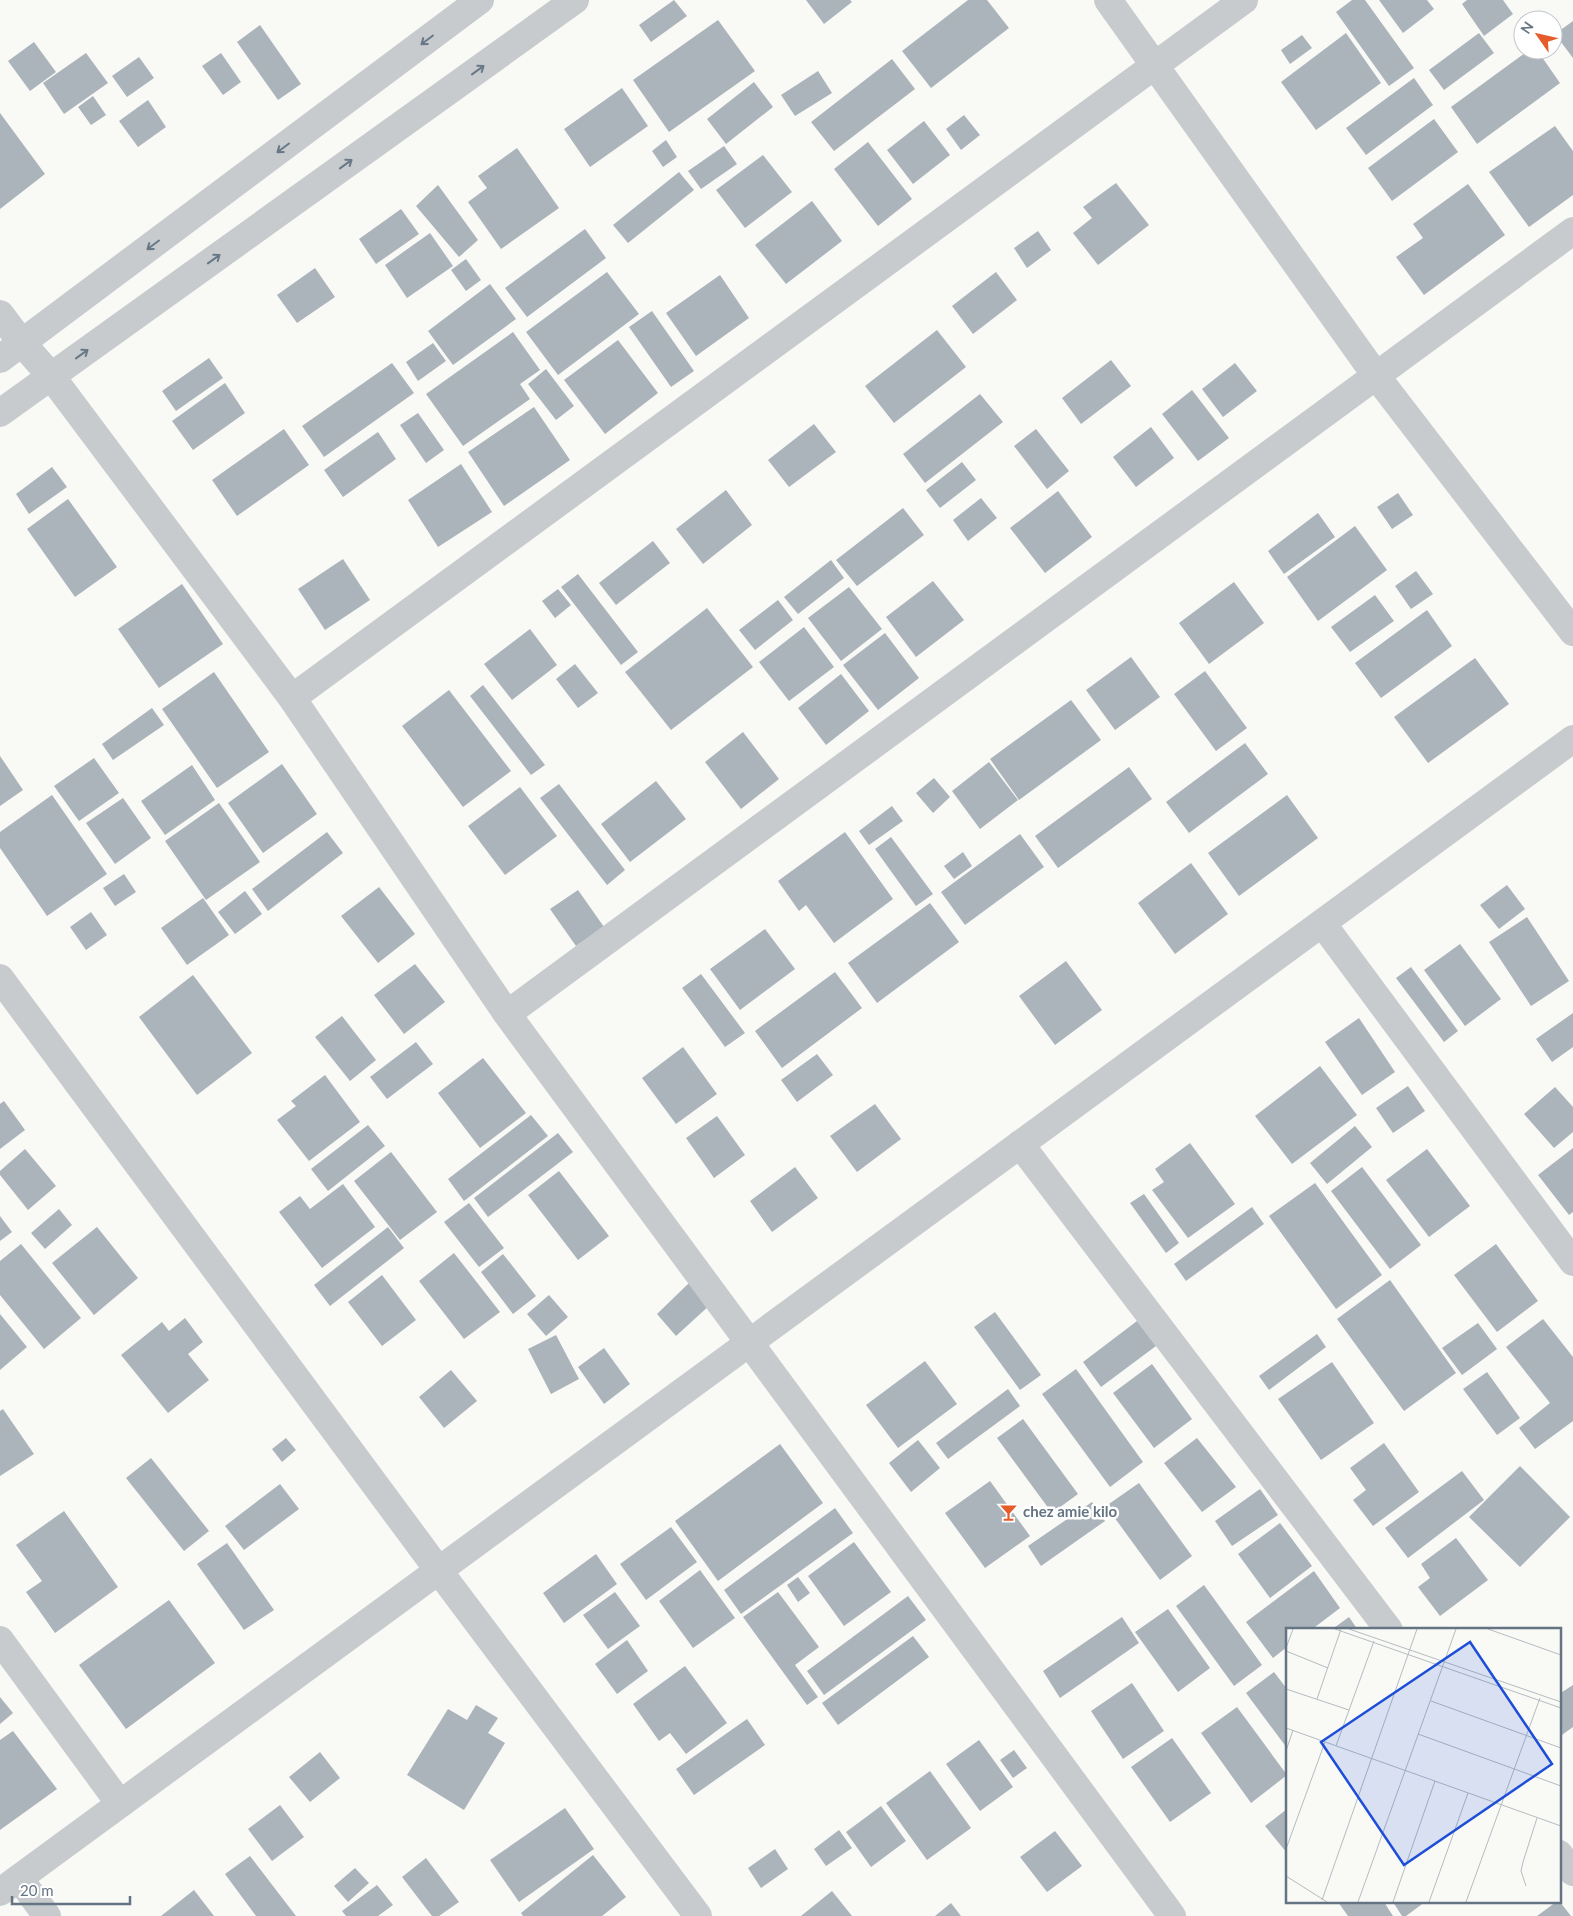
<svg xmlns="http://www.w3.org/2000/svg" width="1573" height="1916" viewBox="0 0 1573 1916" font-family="Lato,sans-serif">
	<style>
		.building { fill: #abb4ba }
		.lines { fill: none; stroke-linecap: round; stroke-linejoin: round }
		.minor { stroke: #c7cbce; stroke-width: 28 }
		.tertiary { stroke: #c7cbce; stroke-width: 28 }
		.oneway { stroke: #697886 }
		.labels { text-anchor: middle; stroke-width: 5; stroke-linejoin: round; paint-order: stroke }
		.poi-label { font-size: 15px; font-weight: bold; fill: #647482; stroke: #fff; text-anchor: start }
		.inset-road { fill: none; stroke: #b4bcc1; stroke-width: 1 }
		.view { fill: #1d4ed8; fill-opacity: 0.15; stroke: #1d4ed8; stroke-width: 2.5 }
		.inset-edge { fill: none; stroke: #647482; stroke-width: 2.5 }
	</style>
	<rect width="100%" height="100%" fill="#f9f9f6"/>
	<!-- building -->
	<path class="building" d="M674,0L687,16L651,42L639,25Z
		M806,0H850L852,2L824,24Z
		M968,0H987L1009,28L931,88L902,51Z
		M1352,0H1365L1414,68L1389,86L1336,12Z
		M1379,0H1427L1434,9L1403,33Z
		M1467,0H1503L1513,14L1484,36L1462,4Z
		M718,20L755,71L669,132L633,80Z
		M1573,21V58L1555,34Z
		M260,25L301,84L278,100L237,42Z
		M1346,33L1381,83L1316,130L1281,82Z
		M1479,33L1494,53L1444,90L1429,70Z
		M1302,35L1312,48L1290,64L1281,50Z
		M34,42L56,72L30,91L8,61Z
		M1529,50H1537L1560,83L1477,144L1451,107Z
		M86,53L108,83L64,114L43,83Z
		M221,53L241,82L223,95L202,66Z
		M139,57L154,78L127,97L112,76Z
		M892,59L915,89L834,151L811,122Z
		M818,71L832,93L795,116L781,95Z
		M1414,78L1433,105L1366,155L1346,128Z
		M754,82L773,107L726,144L707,119Z
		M622,88L648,126L590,167L564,129Z
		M93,96L106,115L91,125L78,107Z
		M148,100L166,127L138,147L119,121Z
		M0,113L45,174L0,209Z
		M964,115L980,135L961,150L946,129Z
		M1434,119L1458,152L1392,201L1368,168Z
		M924,121L950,155L913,184L887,150Z
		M1555,126L1573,151V195L1529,227L1489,172Z
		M666,140L677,157L663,167L652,151Z
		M868,142L912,199L878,226L834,169Z
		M724,146L737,164L701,189L688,171Z
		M517,148L559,208L501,249L468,202L487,188L478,176Z
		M763,155L792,192L745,228L716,190Z
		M679,172L694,190L628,243L613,225Z
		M1116,183L1149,225L1098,265L1073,233L1092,218L1083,207Z
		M1468,184L1505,235L1424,295L1396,257L1423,238L1413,224Z
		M438,185L478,240L459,257L416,206Z
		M812,201L842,241L786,284L755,245Z
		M401,209L419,234L376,264L359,239Z
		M585,229L606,258L527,317L505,288Z
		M1038,231L1051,250L1027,268L1014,248Z
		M430,233L453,266L407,298L385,265Z
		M466,259L481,280L466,291L451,270Z
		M315,268L335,297L297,323L277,295Z
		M607,272L639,314L558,375L526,332Z
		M996,272L1017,300L973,334L952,306Z
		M720,275L749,318L696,356L666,313Z
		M490,284L516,319L453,365L428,331Z
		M652,311L694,371L671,387L629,327Z
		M937,330L966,367L894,423L865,386Z
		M513,332L540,370L520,384L530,399L463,446L426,394Z
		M618,340L658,393L605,434L564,380Z
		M433,343L446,361L418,381L406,362Z
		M209,358L223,378L176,411L162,391Z
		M1111,360L1131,386L1081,424L1062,398Z
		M392,363L414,393L324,457L302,426Z
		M1235,363L1257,391L1223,417L1202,389Z
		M546,369L574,406L556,420L528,384Z
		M225,383L245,413L193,450L172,421Z
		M1192,390L1229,438L1198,461L1162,414Z
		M980,394L1003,422L925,483L903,454Z
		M534,407L570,460L504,506L468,452Z
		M418,413L444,450L426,463L400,425Z
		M814,424L836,452L789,487L768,460Z
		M1151,427L1174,458L1136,487L1113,457Z
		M284,429L309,465L237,516L212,480Z
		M1036,429L1069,471L1047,489L1014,446Z
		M378,432L396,459L343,497L324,470Z
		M962,462L976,480L940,508L926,490Z
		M461,464L492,512L438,547L408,500Z
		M52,467L67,487L29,514L16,494Z
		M726,490L752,525L703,564L676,529Z
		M1058,491L1092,537L1045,573L1010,528Z
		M1398,493L1413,515L1392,529L1377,507Z
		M981,498L997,518L968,541L953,520Z
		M68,499L117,567L75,597L27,529Z
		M903,508L924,535L857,586L836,560Z
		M1318,513L1335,537L1284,574L1268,551Z
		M1355,526L1387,570L1318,621L1287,577Z
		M653,541L670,563L616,605L599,583Z
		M343,559L370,600L325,630L298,589Z
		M831,560L844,578L798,614L784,597Z
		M1416,571L1433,594L1411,609L1395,586Z
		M578,574L638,652L621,665L561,587Z
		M933,581L964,620L916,657L886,617Z
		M1234,582L1264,623L1209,664L1179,623Z
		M182,584L223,644L159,688L118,629Z
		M849,587L882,629L841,661L808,618Z
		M558,589L571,605L555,618L542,601Z
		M1375,595L1394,621L1350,652L1331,627Z
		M778,600L793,620L755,650L739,630Z
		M707,608L753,667L671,730L625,672Z
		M1427,610L1452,646L1381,698L1355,663Z
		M804,627L834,667L789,701L759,662Z
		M530,629L557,665L512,700L484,664Z
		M885,633L919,678L878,710L843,665Z
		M1131,657L1160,697L1115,730L1086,690Z
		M1475,658L1509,704L1428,763L1394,717Z
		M575,664L598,693L578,708L556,679Z
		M1205,671L1247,728L1216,751L1174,694Z
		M214,672L269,752L217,788L162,709Z
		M841,674L869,711L826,745L798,708Z
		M483,685L545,765L531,775L470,696Z
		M449,690L511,771L463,807L402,726Z
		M1071,700L1101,740L1019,800L990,759Z
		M152,708L164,725L113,760L102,744Z
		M743,732L779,779L741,809L705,762Z
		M1245,743L1268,774L1189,833L1166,802Z
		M0,756L23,790L0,806Z
		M94,758L119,793L79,821L54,786Z
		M989,762L1018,800L980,829L952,791Z
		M282,764L317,814L263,853L228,803Z
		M192,765L215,800L165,835L141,801Z
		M1129,767L1152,799L1058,868L1035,836Z
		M934,778L950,797L933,813L916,793Z
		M656,781L686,819L630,862L601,824Z
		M559,784L625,870L607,885L540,798Z
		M520,787L557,836L505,875L468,826Z
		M52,795L107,874L47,916L0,848V832Z
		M1287,795L1318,838L1239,896L1208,853Z
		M123,798L151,838L115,864L86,823Z
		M219,803L260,862L206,900L165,841Z
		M892,806L903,821L869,845L859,831Z
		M327,832L343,853L268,911L252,889Z
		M845,832L893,899L834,943L806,905L799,911L778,881Z
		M1020,834L1044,867L965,925L941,892Z
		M891,837L933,894L916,906L875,849Z
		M963,852L972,866L954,879L944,866Z
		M1191,863L1228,914L1175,954L1138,903Z
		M124,874L136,892L115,906L103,888Z
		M1507,885L1525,909L1499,929L1480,905Z
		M379,887L415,934L378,963L341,916Z
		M578,890L604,927L576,946L550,909Z
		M245,891L262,914L235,934L218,912Z
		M203,898L229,935L187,965L161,928Z
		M930,903L959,942L877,1003L848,963Z
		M91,912L107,935L86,950L70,927Z
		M1527,917L1569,981L1531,1006L1489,942Z
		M765,929L795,969L740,1010L710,969Z
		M1460,944L1501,999L1465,1026L1424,970Z
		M1066,961L1102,1010L1055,1045L1019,996Z
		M415,964L445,1002L404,1034L374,995Z
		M1411,967L1458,1031L1444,1042L1396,978Z
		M835,972L862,1008L782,1068L755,1031Z
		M701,974L745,1033L725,1047L682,988Z
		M193,975L252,1053L197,1095L139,1017Z
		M1573,1013V1047L1552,1062L1536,1039Z
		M342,1016L376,1060L350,1081L315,1037Z
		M1359,1018L1395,1072L1362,1095L1325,1042Z
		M416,1042L433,1064L387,1099L370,1077Z
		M683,1047L717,1094L676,1124L642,1078Z
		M817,1054L833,1075L797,1102L781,1080Z
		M483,1058L526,1113L480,1148L438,1093Z
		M1320,1066L1357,1115L1292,1164L1255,1116Z
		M325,1075L360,1122L309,1161L277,1120L296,1106L291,1101Z
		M1408,1086L1425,1111L1393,1133L1376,1108Z
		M1555,1087L1573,1107V1132L1554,1148L1524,1114Z
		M4,1101L25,1130L0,1149V1104Z
		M875,1104L901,1139L857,1172L830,1136Z
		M531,1115L548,1136L464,1201L448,1179Z
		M717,1116L745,1155L714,1178L686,1138Z
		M368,1125L385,1146L328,1191L311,1169Z
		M1355,1126L1372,1147L1327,1184L1310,1163Z
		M558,1133L573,1152L488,1217L474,1198Z
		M1190,1143L1235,1204L1188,1238L1152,1190L1164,1182L1155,1169Z
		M1573,1148V1212L1569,1215L1538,1175Z
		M25,1149L56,1186L28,1210L0,1175V1171Z
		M1427,1149L1470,1206L1429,1237L1386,1180Z
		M391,1152L437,1212L400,1240L354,1181Z
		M795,1167L818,1198L772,1232L750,1201Z
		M1362,1167L1421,1245L1390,1269L1331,1191Z
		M559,1171L609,1236L578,1260L528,1195Z
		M1315,1183L1382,1275L1336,1309L1269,1216Z
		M343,1184L375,1227L322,1268L279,1212L300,1196L310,1209Z
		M1144,1194L1179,1243L1166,1253L1130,1203Z
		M469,1203L504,1248L479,1267L444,1222Z
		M1252,1207L1264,1224L1186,1281L1174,1264Z
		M59,1209L72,1225L45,1249L31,1233Z
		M0,1216L12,1232L0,1241Z
		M97,1227L138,1278L94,1315L52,1263Z
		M388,1227L404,1248L330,1306L314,1285Z
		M21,1244L81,1318L44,1349L0,1295V1261Z
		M1496,1244L1538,1301L1497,1332L1454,1275Z
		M454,1253L500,1312L464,1339L419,1281Z
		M503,1254L536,1296L513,1314L481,1272Z
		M382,1275L416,1320L382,1346L348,1302Z
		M1390,1280L1456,1373L1404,1411L1337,1319Z
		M690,1282L711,1304L676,1336L657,1314Z
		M549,1295L568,1317L546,1336L527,1314Z
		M995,1312L1041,1375L1020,1390L974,1327Z
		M0,1314L27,1347L0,1370Z
		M185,1318L203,1342L188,1354L209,1380L168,1413L121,1355L162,1322L169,1331Z
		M1543,1319L1573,1357V1421L1535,1449L1519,1428L1550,1403L1506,1347Z
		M1137,1321L1156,1346L1101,1387L1083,1362Z
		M1478,1323L1497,1349L1462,1375L1442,1348Z
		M1317,1334L1326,1347L1269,1390L1259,1376Z
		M556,1335L579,1379L551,1394L528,1349Z
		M604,1348L630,1384L604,1404L578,1367Z
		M925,1361L957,1404L898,1448L866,1405Z
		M1332,1362L1374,1423L1321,1460L1278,1399Z
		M1152,1364L1192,1419L1154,1448L1113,1393Z
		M1076,1369L1143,1462L1110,1487L1042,1394Z
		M451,1370L477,1401L444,1428L419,1397Z
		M1487,1372L1520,1418L1497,1435L1463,1389Z
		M1008,1389L1020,1406L948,1459L936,1443Z
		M3,1409L34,1454L0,1476V1411Z
		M1023,1419L1078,1494L1052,1513L997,1438Z
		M286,1438L296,1450L282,1462L272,1449Z
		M1197,1438L1236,1487L1202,1512L1164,1463Z
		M918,1440L940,1468L911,1492L889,1463Z
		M1384,1443L1419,1492L1373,1526L1353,1500L1366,1490L1350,1468Z
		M780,1444L823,1503L718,1581L675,1521Z
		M151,1458L209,1531L184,1551L126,1478Z
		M1520,1466L1570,1517L1520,1567L1469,1517Z
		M1462,1471L1484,1500L1408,1558L1385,1528Z
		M990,1481L1030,1536L985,1568L945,1513Z
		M1139,1483L1192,1556L1160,1580L1106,1506Z
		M280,1484L299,1509L244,1550L225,1526Z
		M1260,1489L1278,1515L1232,1546L1215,1521Z
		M1092,1502L1105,1521L1041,1566L1028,1546Z
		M835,1508L853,1533L741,1614L724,1590Z
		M64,1511L118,1587L55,1633L26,1592L42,1581L16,1545Z
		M1280,1523L1312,1566L1270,1598L1238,1554Z
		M671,1527L697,1562L646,1600L620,1564Z
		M1456,1538L1488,1580L1440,1616L1418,1587L1430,1578L1421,1564Z
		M854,1542L891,1592L844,1626L808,1576Z
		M227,1543L274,1610L244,1630L197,1564Z
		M596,1554L617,1584L564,1623L543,1593Z
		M700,1570L735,1618L693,1648L659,1601Z
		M1314,1571L1340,1608L1311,1630H1287V1647L1273,1658L1246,1622Z
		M798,1577L810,1593L798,1602L787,1585Z
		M1204,1585L1262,1665L1234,1686L1176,1606Z
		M615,1592L640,1626L608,1649L583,1615Z
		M778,1592L819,1647L795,1665L818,1697L807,1705L743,1617Z
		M908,1596L926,1620L824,1695L807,1671Z
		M169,1600L215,1663L126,1729L79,1665Z
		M1168,1609L1210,1668L1178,1692L1135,1632Z
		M1122,1617L1139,1643L1060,1698L1043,1671Z
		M1349,1617L1358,1630H1331Z
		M913,1636L929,1657L838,1725L822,1703Z
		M627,1640L648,1671L617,1694L595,1664Z
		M685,1666L727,1723L686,1754L670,1733L659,1741L633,1704Z
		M1274,1672L1287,1689V1748L1246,1693Z
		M1132,1683L1164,1731L1123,1759L1091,1711Z
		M1573,1685V1727L1559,1737V1694Z
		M0,1697L13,1713L0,1724Z
		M476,1705L498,1718L488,1733L505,1743L464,1810L407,1775L448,1709L467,1720Z
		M1237,1707L1287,1775L1251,1803L1201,1733Z
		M747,1719L765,1745L694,1795L676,1769Z
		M13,1731L57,1789L0,1830V1740Z
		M1172,1738L1211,1793L1170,1822L1131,1767Z
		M979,1740L1013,1787L980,1811L946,1764Z
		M1014,1750L1027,1768L1013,1778L1000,1760Z
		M320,1752L340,1778L310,1802L289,1777Z
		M930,1771L971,1828L927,1860L886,1803Z
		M280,1805L304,1837L272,1861L248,1829Z
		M881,1806L906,1841L871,1867L846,1832Z
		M565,1808L594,1849L519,1902L490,1860Z
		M1287,1809V1853L1265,1826Z
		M839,1830L852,1848L826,1866L814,1849Z
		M1055,1831L1082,1866L1047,1892L1020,1857Z
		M775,1849L788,1869L761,1888L748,1868Z
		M593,1855L626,1897L602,1916H523L521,1913Z
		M250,1856L296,1916H256L225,1874Z
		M426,1858L459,1902L439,1916H432L402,1877Z
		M355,1868L369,1883L348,1902L334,1886Z
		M377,1885L393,1905L378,1916H346L342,1911Z
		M194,1890L214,1916H161Z
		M832,1891L852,1916H801Z
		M1338,1902H1384L1393,1916H1348Z
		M1393,1902H1425L1406,1916H1402Z
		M1556,1902H1560L1571,1916H1537Z
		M951,1903L961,1916H935Z"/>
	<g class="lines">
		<!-- minor -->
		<path class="minor" d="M1108,0L1377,377L1573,632
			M0,314L22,343L51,376L292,698L507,1014L1172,1916
			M292,698L1244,0
			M1322,923L1573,1262
			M0,978L439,1571L698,1916
			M507,1014L1573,231
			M1020,1144L1389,1630
			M0,1640L120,1804
			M1559,1854L1573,1872
			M19,1878L47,1916
			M0,1892L1573,739"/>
		<!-- tertiary -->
		<path class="tertiary" d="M0,359L480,0
			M0,413L575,0"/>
	</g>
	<!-- one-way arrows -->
	<defs><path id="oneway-shaft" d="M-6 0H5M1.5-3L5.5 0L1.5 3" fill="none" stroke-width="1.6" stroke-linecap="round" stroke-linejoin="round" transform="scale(1.25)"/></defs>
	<g class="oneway">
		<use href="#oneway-shaft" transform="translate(427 40) rotate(143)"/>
		<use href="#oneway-shaft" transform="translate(478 70) rotate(-36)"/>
		<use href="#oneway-shaft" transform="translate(283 148) rotate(143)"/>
		<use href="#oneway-shaft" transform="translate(346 164) rotate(-36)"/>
		<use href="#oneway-shaft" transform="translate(153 245) rotate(143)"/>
		<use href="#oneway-shaft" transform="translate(214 259) rotate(-36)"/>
		<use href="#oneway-shaft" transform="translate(82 354) rotate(-36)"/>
	</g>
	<!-- icons -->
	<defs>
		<symbol id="bar-bare" viewBox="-9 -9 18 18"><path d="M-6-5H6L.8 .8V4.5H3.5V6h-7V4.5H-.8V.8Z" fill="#e65b2a" stroke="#fff" stroke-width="2.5" paint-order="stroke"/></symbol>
	</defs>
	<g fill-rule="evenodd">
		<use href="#bar-bare" x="996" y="1500" width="25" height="25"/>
	</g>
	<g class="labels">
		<!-- poi labels -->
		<g class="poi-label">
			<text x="1023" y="1517">chez amie kilo</text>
		</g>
	</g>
	<!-- overview -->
	<g transform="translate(1286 1628)">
		<rect width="275" height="275" fill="#f9f9f6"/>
		<path class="inset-road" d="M49,1L275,80M63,1L275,74M202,1L275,27M0,20L7,1M0,23L42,40M0,61L63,82M31,71L55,1M145,73L275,120M0,100L275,198M132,106L275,158M50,118L88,13M0,123L7,102M0,221L39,114M0,248L41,274M240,258L235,243L237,234L251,190M36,272L131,1M72,274L170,1M107,274L149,153M143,274L182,165M180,274L254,70"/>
		<path class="view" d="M184,14L266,136L118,237L35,114Z"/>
		<rect width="275" height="275" class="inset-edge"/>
	</g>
	<!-- north arrow -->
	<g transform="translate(1538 35) rotate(304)"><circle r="24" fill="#ffffff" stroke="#c1c7cd"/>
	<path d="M0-4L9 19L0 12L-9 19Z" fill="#e65b2a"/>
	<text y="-8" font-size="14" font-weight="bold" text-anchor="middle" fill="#647482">N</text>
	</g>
	<!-- scale -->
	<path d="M12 1896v8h118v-8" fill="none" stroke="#647482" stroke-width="2.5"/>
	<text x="20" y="1896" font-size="15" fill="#647482" stroke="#ffffff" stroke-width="4" paint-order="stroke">20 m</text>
</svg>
